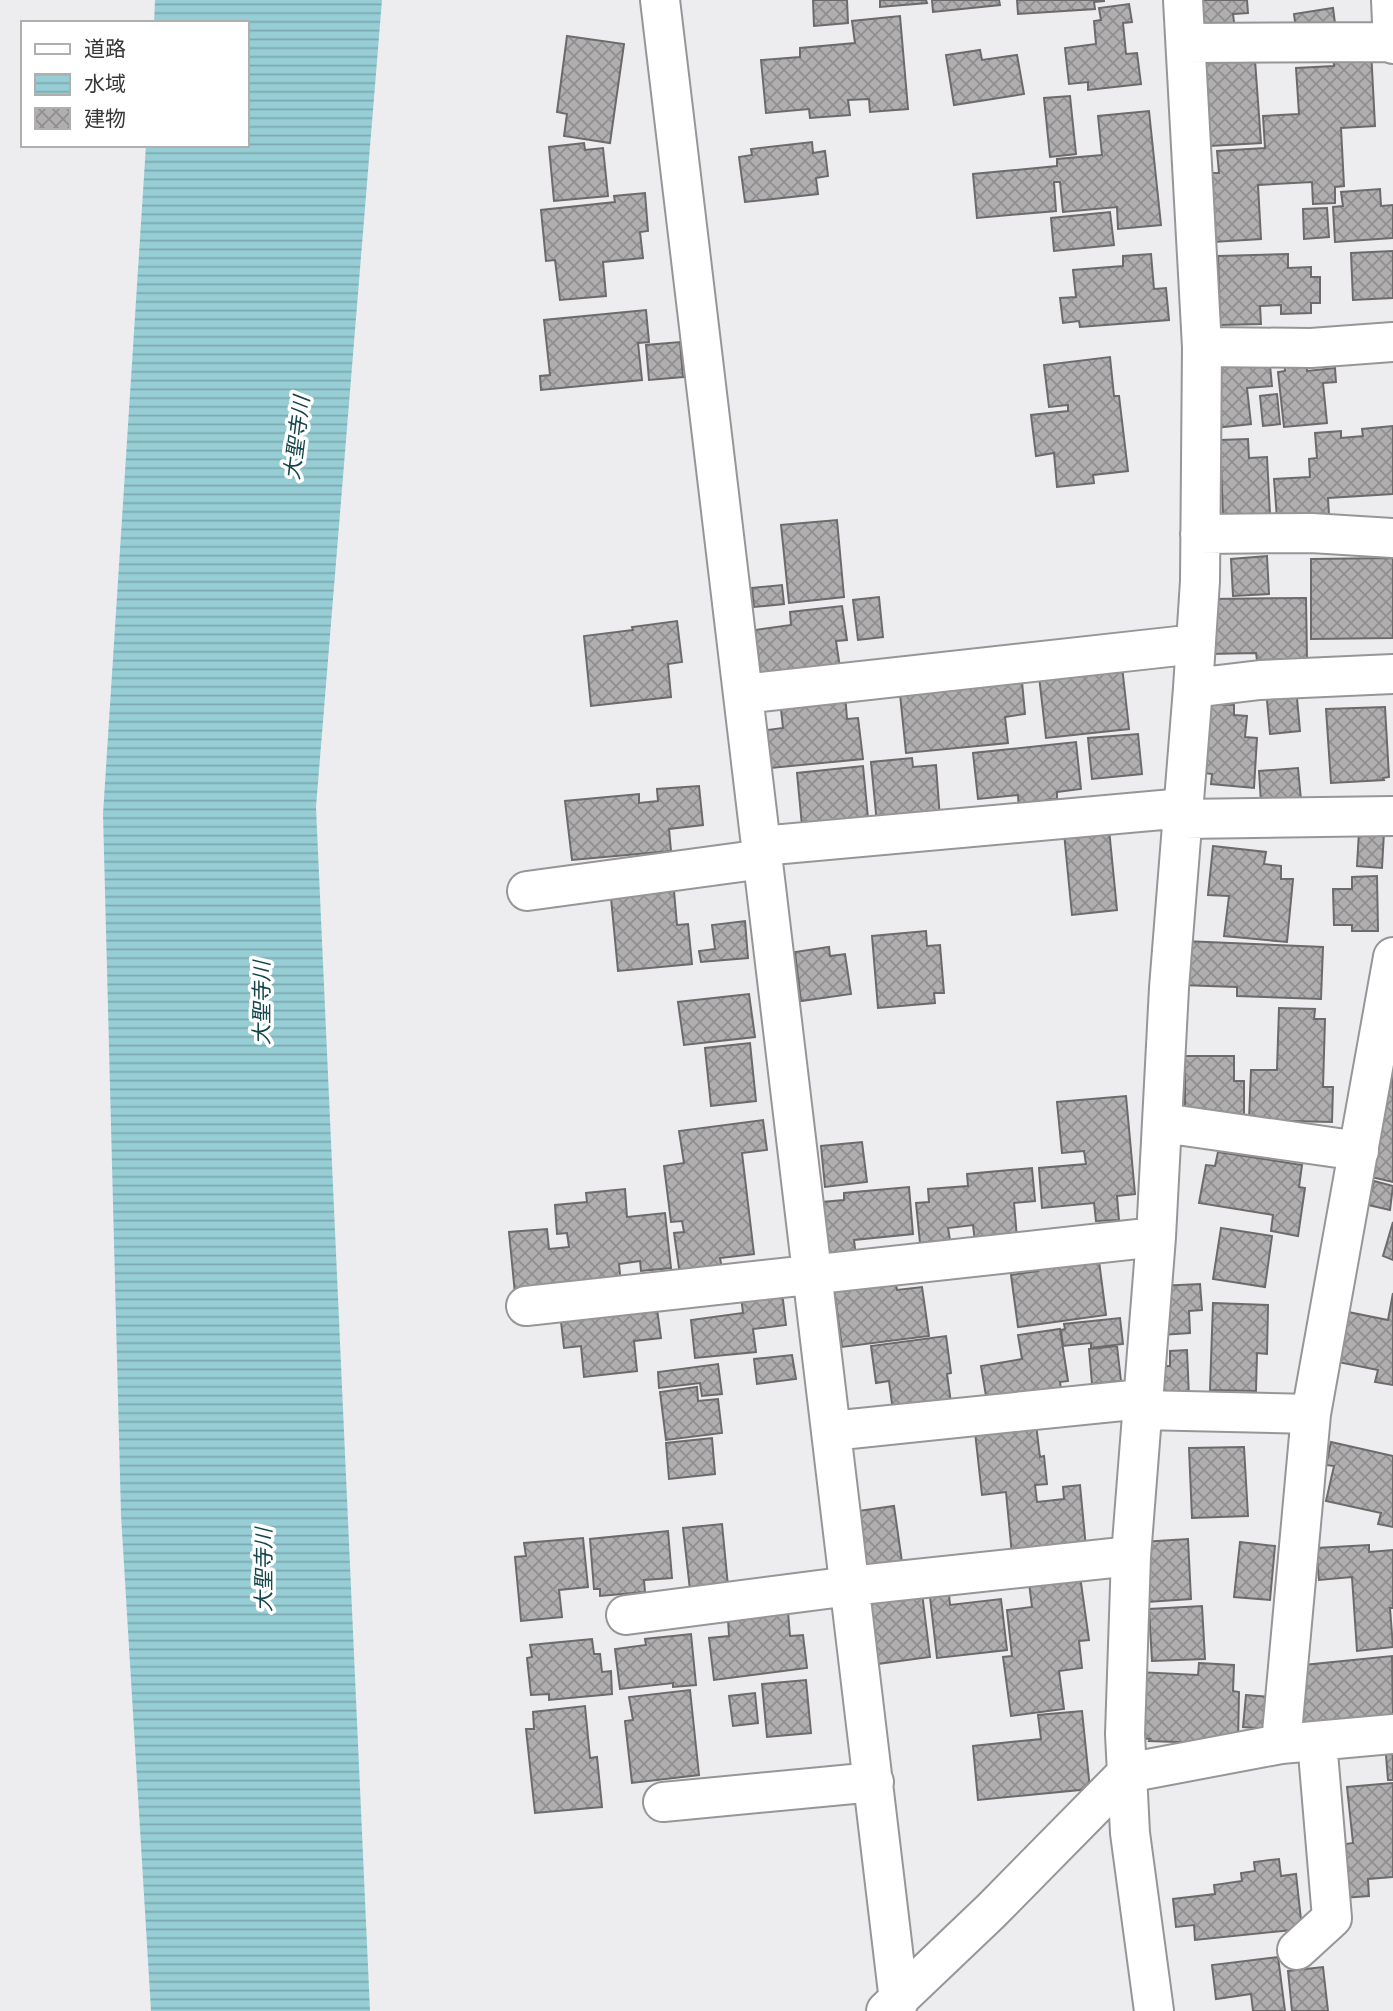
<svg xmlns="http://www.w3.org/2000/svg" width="1393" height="2011" viewBox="0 0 1393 2011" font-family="'Sofia Sans Condensed','Noto Sans JP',sans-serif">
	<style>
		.water { fill: url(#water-rules) }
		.building { fill: url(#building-cross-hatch); stroke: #6c6a6b; stroke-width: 2 }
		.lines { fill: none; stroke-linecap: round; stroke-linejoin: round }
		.minor-casing { stroke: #969698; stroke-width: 42 }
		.minor { stroke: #fff; stroke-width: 38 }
		.labels { text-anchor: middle; stroke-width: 7; stroke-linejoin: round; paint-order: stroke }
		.water-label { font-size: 21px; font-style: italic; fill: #14464c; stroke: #fff }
	</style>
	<defs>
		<pattern id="water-rules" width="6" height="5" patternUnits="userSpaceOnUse" patternTransform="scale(1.75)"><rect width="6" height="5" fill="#97ced5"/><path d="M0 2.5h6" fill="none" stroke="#7ca8ae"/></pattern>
		<pattern id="building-cross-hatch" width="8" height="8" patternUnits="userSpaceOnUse" patternTransform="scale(1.75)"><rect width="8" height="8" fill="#b0aeaf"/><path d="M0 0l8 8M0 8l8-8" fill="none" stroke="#908f8f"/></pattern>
	</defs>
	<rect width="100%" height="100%" fill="#ededf0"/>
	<!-- water -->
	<path class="water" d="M155,0H382L316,807L370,2011H151L121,1515L103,814L146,145H247V23H154Z"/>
	<!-- building -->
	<path class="building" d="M813,0H847L848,23L814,26Z
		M880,0H926L927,3L880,7Z
		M932,0H999L1000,5L933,12Z
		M1017,0H1104V1L1094,2L1095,9L1018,14Z
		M1202,0H1247L1248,13L1233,14L1235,30L1205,33Z
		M1129,4L1132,22L1123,23L1126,54L1137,53L1141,84L1088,90V82L1069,84L1065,48L1096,44L1094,21L1101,20L1099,8Z
		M1333,8L1336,31L1297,37L1294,14Z
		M900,16L908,109L870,112L869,99L848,100L850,115L810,118L809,109L766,113L761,60L800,57V48L855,43L852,21Z
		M567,36L624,44L610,143L564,136L567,114L557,112Z
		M980,50L982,60L1017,55L1024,94L954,105L946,55Z
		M1371,50L1375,126L1341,128L1344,186L1335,187V203L1313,204L1312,182L1258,185L1261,239L1213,242L1209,173H1219L1217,151L1265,148L1263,116L1299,114L1296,68L1334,66L1333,53Z
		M1255,60L1261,143L1210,146L1205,63Z
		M1070,96L1076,154L1050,157L1044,98Z
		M1149,111L1161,225L1118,229L1117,207L1063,212L1060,182H1054L1056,211L977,218L973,174L1057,166V159L1102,155L1098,116Z
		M812,142L813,153L825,151L828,176L816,178L818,194L745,202L739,157L752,155L751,149Z
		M584,143L585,150L603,148L608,196L554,201L549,147Z
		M1380,189L1381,206L1393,205V238L1335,242L1333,207L1343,206L1341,192Z
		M645,193L648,231L640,232L643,258L603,262L606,296L560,300L555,260L546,261L541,210L615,202L614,196Z
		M1327,208L1329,237L1304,239L1303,209Z
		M1110,212L1114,245L1054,251L1051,218Z
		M1393,251V298L1353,300L1351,253Z
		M1151,254L1154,289L1166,288L1169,320L1080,327L1079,321L1063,323L1060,298L1076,297L1073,270L1123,266V256Z
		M1288,254V268L1311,267V277H1320V303H1311V313L1281,314V305L1260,306L1261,324L1220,325L1218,256Z
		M646,310L649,342L638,343L642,380L541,390L540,376L550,375L544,320Z
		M680,342L683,377L649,380L646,345Z
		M1269,355L1272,386L1247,388L1251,424L1216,428L1211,360Z
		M1305,355L1307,371L1335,368L1336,382L1323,383L1327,423L1284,427L1278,372L1285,371L1284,357Z
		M1110,357L1114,396H1119L1128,471L1093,475L1094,483L1057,487L1054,453L1036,456L1031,415L1068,411V405L1049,407L1044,365Z
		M1277,394L1280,424L1263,426L1260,396Z
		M1393,426V494L1328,498L1329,515L1277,519L1274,479L1310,477L1309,459L1317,458L1315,433L1341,431V438L1363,436L1362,429Z
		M1248,439L1249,458L1267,457L1270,514L1223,516L1220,440Z
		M837,520L844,597L789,603L781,525Z
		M1267,556L1269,594L1233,596L1231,559Z
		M1393,558V638L1311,639V559Z
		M782,585L784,604L754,607L752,588Z
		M879,597L883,637L858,640L853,600Z
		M1306,598L1307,659L1257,660L1256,653L1210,654L1209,599Z
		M842,606L847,640L836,641L840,668L761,678L755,630L791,625L790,612Z
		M677,621L682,662L668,664L671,697L591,706L584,636L633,630L632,627Z
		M1122,666L1129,729L1046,738L1039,676Z
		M1021,671L1025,714L1005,717L1008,743L906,753L900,694Z
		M1296,687L1300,731L1270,734L1266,689Z
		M845,693L847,719L858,718L863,759L771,768L767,730L783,728L780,700Z
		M1203,703L1234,705V715L1247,716L1245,737L1257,738L1254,788L1211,784L1212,774L1197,772Z
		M1385,707L1389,777L1383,778L1384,780L1331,783L1326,709Z
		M1138,734L1142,774L1092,779L1088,738Z
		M1076,742L1081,789L1057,792V799L1046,800L1047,808L1019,811L1018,795L978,799L973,753Z
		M912,758L913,767L936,765L940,819L877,824L871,762Z
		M863,766L868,818L802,826L797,773Z
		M1298,768L1301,800L1261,803L1259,771Z
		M699,786L703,825L669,829L671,851L572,860L565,801L639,794V803L658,801L657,789Z
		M1109,829L1117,910L1072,915L1064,833Z
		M1359,831L1384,832L1382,868L1357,866Z
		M1213,846L1266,852L1264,864L1281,866V879H1293L1287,942L1224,936L1229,896L1208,895Z
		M1377,876L1378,931H1352V925H1334L1333,889H1352V877Z
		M674,891L677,925L688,924L692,964L618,971L611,898Z
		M745,921L748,958L701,962L699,951L715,949L712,925Z
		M926,931L927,946L940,945L944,993H934L935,1003L878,1008L872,936Z
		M1183,941L1323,947L1321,999L1237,996V987L1181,985Z
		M829,947L830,956L845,954L851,994L801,1001L795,952Z
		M749,994L755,1037L684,1045L678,1002Z
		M1279,1008L1315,1009L1314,1019H1325L1323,1087H1333L1332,1122L1249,1120L1251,1070H1277Z
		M750,1043L756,1101L711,1106L705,1048Z
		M1185,1056H1234V1081H1244V1120L1185,1119Z
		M1392,1075H1393V1182L1363,1175L1376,1151Z
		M1126,1096L1135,1194L1117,1196L1119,1220L1096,1221L1094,1203L1042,1208L1039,1168L1086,1164L1084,1151L1062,1153L1057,1102Z
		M763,1120L767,1150L742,1153L754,1254L720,1258L722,1269L680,1275L674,1233L684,1232L682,1221L671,1222L664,1166L684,1163L679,1131Z
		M862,1142L867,1182L825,1187L821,1146Z
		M1218,1152L1302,1165L1299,1187L1305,1188L1298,1236L1271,1231L1273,1215L1199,1203L1206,1165L1215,1166Z
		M1032,1168L1035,1201L1014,1203L1017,1238L975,1242L973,1225L948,1228L950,1240L920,1243L916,1203L929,1202L928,1189L968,1186L967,1174Z
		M1374,1181L1393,1186L1390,1210L1368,1205Z
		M909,1187L913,1234L854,1240L856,1257L828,1260L822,1202L844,1200V1193Z
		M625,1189L627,1217L665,1213L671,1268L641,1271L640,1261L619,1264L621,1284L515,1294L509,1232L547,1229L549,1249L569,1247L567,1233L557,1234L555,1205L587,1202L586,1193Z
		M1393,1222V1260L1383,1256Z
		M1221,1228L1272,1236L1265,1287L1213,1279Z
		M1099,1261L1106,1315L1018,1327L1011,1275L1038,1271L1036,1263Z
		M895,1279L897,1290L922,1287L929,1336L842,1347L833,1282Z
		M1200,1284L1202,1310L1189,1311L1190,1333L1161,1335L1158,1286Z
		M782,1292L786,1325L753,1329L756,1352L695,1358L691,1320L743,1313L741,1296Z
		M1393,1293V1385L1375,1382L1378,1370L1333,1361L1343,1311L1388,1320Z
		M1213,1303L1268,1305L1267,1354L1257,1353L1256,1391L1210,1390Z
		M657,1309L661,1338L634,1341L637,1371L584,1377L581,1346L564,1348L560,1313Z
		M1120,1318L1123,1344L1091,1348V1343L1063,1346L1061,1330L1065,1329L1064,1324Z
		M1060,1329L1068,1381L1060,1382L1062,1396L987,1402L981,1366L1022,1359L1018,1335Z
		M946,1336L951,1373L947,1374L951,1403L893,1411L889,1381L876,1383L871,1346Z
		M1117,1346L1121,1381L1092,1384L1089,1349Z
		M1187,1350L1189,1397L1152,1399L1157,1366H1170V1351Z
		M792,1355L796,1379L757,1384L754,1359Z
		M718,1364L722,1394L702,1396L700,1383L659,1388L658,1372Z
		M697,1387L698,1401L718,1399L722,1433L666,1440L660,1392Z
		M1035,1416L1040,1457L1044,1456L1047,1484L1035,1485L1037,1502L1064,1499L1063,1487L1080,1485L1086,1548L1012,1555L1006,1492L982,1495L974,1423Z
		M712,1438L715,1474L669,1479L666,1443Z
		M1331,1442L1393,1456V1527L1378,1524L1381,1513L1326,1501L1334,1466L1326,1465Z
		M1244,1447L1248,1516L1192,1518L1189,1448Z
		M894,1506L902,1562L866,1567L858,1511Z
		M722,1524L728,1586L690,1590L683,1528Z
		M668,1531L672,1578L644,1580L645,1592L600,1596V1589H594L590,1539Z
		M583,1538L588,1587L559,1590L562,1617L521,1621L515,1557L526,1556L524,1543Z
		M1188,1539L1191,1599L1147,1602L1142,1542Z
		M1240,1542L1275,1546L1270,1600L1234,1597Z
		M1369,1545V1552L1393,1550V1608H1390L1393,1647L1357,1651L1352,1577L1319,1580L1316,1548Z
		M1080,1576L1089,1640L1079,1641L1082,1668L1059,1671L1064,1709L1011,1716L1003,1657L1012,1656L1007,1610L1032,1607L1029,1583Z
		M922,1593L930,1657L877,1664L870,1599Z
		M949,1594L950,1605L1001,1599L1007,1650L937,1658L930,1597Z
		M1202,1606L1205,1659L1152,1661L1149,1609Z
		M788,1612L790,1636L803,1635L807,1668L714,1680L709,1638L729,1636L728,1619Z
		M691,1634L696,1685L673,1687V1683L620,1689L615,1649L646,1645L645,1639Z
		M592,1639L594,1654H600L602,1672L611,1671L612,1694L549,1700V1694L531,1695L527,1658L532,1657L530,1645Z
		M1392,1656L1393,1716L1300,1726L1294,1666Z
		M1199,1663L1234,1665L1233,1691L1239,1692L1238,1744L1149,1741L1150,1739L1136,1738L1138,1672L1198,1675Z
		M806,1680L811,1733L767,1737L762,1684Z
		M690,1690L699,1775L632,1783L625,1721L633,1720L629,1697Z
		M755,1693L758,1723L733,1726L729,1696Z
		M1246,1695L1270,1697L1267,1729L1243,1727Z
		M585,1706L590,1758L597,1757L602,1807L535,1813L526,1729H534L533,1712Z
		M1082,1711L1090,1789L978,1800L973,1746L1041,1739L1038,1715Z
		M1385,1743H1393V1780H1388Z
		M1393,1783V1877L1368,1879L1369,1896L1343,1898L1338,1845L1353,1843L1347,1787Z
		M1279,1859L1281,1876L1296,1874L1302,1929L1195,1940L1194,1925L1176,1927L1173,1899L1215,1894L1214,1885L1242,1881L1241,1873L1255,1871L1254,1862Z
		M1278,1957L1285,2011H1253L1251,1994L1216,1999L1212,1965Z
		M1323,1967L1328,2011H1292L1288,1971Z"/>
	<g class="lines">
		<defs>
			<path id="minor" d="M660,0L899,2001
				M1391,0L1393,44
				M1186,43L1393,42
				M1202,347L1311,348L1393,342
				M1200,534L1311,533L1393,538
				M1193,688L1260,680L1393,674
				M743,694L1196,644
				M1183,819L1393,816
				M761,846L1184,808
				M527,891L763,859
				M1163,1123L1359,1151
				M526,1306L1156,1237
				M1141,1410L1311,1414
				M831,1431L1142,1399
				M626,1615L850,1586L1131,1556
				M1281,1744L1311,1414L1393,957
				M663,1802L874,1782
				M1297,1950L1332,1918L1317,1741
				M886,2011L991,1911L1127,1773L1281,1744L1393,1734
				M1154,2011L1130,1833L1125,1734L1131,1556L1156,1237L1169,988L1193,688L1200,581L1202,347L1183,0"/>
		</defs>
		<!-- minor casing -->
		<use href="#minor" class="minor-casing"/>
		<!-- minor -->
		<use href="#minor" class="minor"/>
	</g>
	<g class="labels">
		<!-- water labels -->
		<g class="water-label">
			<text transform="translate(297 438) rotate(-83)" y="7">大聖寺川</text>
			<text transform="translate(262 1003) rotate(-90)" y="7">大聖寺川</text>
			<text transform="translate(264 1570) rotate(-90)" y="7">大聖寺川</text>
		</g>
	</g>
	<!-- legend -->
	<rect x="21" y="21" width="228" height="126" fill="#ffffff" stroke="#afafb0" stroke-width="2"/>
	<rect x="35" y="44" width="35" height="10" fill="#ffffff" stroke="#afafb0" stroke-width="2"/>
	<text x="84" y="56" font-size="21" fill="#383839">道路</text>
	<rect x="35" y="74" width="35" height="21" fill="url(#water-rules)" stroke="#afafb0" stroke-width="2"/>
	<text x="84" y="91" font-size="21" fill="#383839">水域</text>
	<rect x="35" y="108" width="35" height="21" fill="url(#building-cross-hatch)" stroke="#afafb0" stroke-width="2"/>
	<text x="84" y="126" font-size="21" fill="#383839">建物</text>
</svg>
